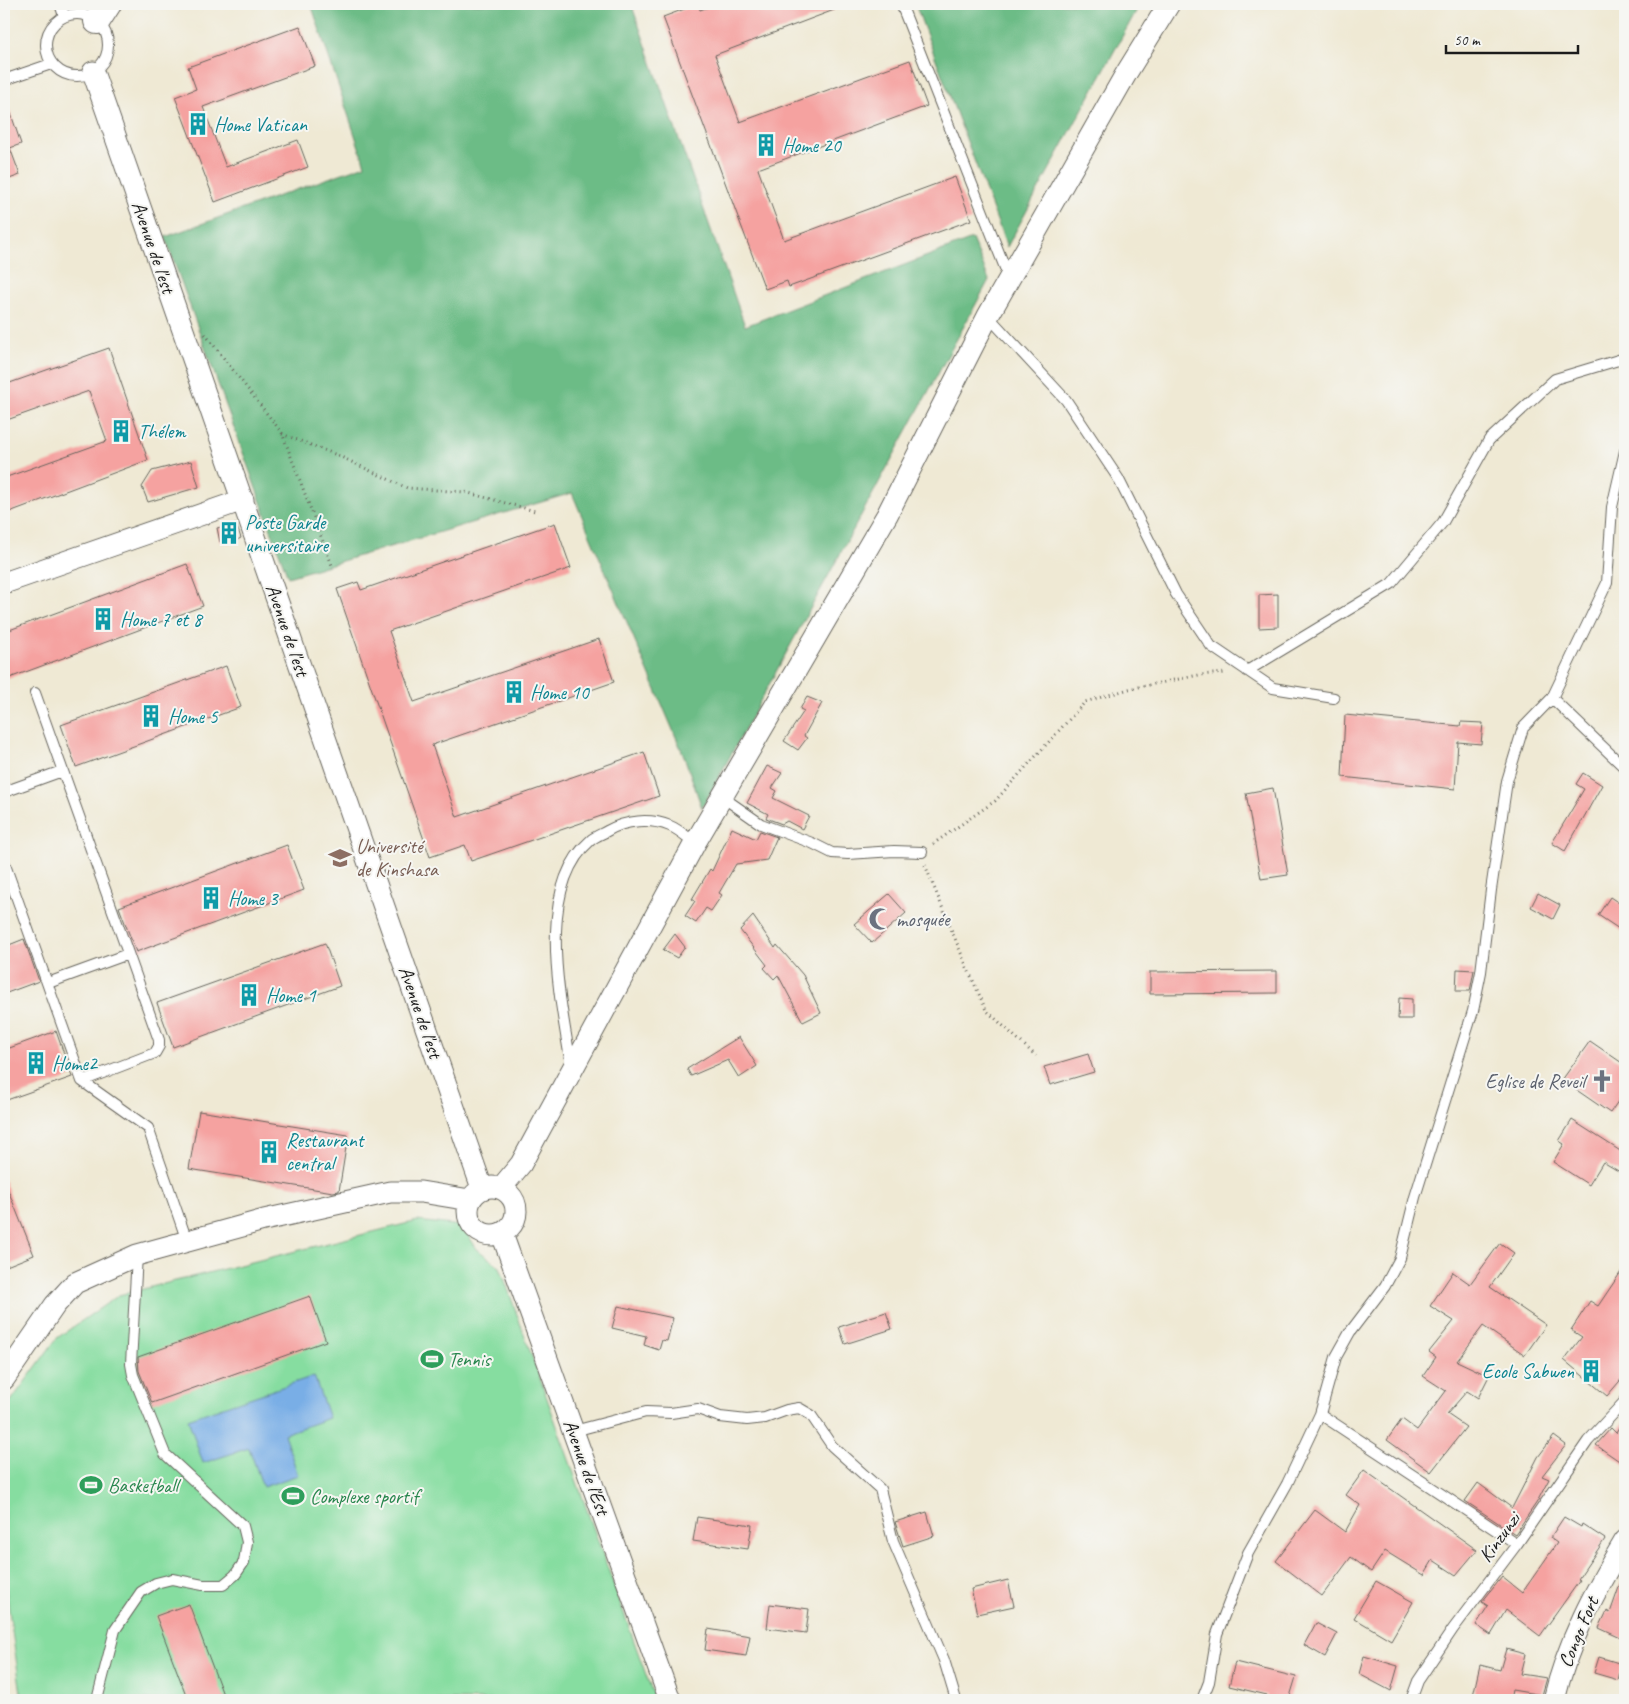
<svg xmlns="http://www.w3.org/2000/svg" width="1629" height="1704" viewBox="0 0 1629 1704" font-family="Caveat,sans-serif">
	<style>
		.green { fill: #86dda0; stroke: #517c5e }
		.forest { fill: #6cbc86; stroke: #446c51 }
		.water { fill: #79aee6; stroke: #4a6581 }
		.building { fill: #f5a2a0 }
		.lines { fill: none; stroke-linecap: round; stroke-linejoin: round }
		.service-casing { stroke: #66645c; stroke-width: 12 }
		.minor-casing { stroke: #66645c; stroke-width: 23 }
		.tertiary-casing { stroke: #66645c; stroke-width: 28 }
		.path { stroke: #66645c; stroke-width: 3; stroke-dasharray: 1 4; stroke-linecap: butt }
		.service { stroke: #fff; stroke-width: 10 }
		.minor { stroke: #fff; stroke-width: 21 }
		.tertiary { stroke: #fff; stroke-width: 26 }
		.labels { text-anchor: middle; stroke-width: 4; stroke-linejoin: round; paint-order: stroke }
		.culture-label { font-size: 20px; fill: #0d838f; stroke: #f6f6f2; text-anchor: start }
		.street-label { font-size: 20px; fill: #1c1c1c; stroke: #f6f6f2 }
		.education-label { font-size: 20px; fill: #785e54; stroke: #f6f6f2; text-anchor: start }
		.worship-label { font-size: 20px; fill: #5b616d; stroke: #f6f6f2; text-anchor: start }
		.leisure-label { font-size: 20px; fill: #27864d; stroke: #f6f6f2; text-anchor: start }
	</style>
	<rect width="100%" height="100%" fill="#f6f6f2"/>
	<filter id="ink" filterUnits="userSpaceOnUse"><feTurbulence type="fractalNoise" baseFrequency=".02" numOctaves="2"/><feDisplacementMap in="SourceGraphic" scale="10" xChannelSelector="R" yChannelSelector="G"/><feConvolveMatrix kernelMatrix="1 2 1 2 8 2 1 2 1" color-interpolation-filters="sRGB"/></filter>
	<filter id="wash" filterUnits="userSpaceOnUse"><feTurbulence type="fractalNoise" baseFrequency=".0096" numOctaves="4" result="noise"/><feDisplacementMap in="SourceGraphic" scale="20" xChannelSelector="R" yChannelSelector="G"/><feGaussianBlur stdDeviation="1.12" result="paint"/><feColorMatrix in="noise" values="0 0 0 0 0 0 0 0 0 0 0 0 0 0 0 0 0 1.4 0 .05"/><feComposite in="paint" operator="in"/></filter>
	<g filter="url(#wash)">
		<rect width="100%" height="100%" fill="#efe9d4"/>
		<!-- green -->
		<path class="green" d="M417,1221L462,1226L477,1249L500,1267L655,1700H22L4,1576V1416L8,1405L57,1338L119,1295Z"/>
		<!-- forest -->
		<path class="forest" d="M311,4H645L633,9L745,326L972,239L989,280L702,808L684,756L572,493L288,577L165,237L365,165Z
			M915,4H1140L1007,247Z"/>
		<!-- water -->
		<path class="water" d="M314,1376L329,1418L284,1434L298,1475L263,1487L249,1448L203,1463L188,1419Z"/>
		<g id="blocks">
			<!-- building -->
			<path class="building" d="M698,4L700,10L717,4H850L715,55L740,122L910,60L927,106L758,169L784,240L955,177L971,220L789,287L787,281L765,289L663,17Z
				M300,26L315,66L203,107L226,167L298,140L308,167L215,202L175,97L196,89L188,67Z
				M6,99L21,144L10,148L20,175L4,181V100Z
				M109,348L148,460L4,514V478L107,441L89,391L4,421V385Z
				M191,461L199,487L148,502L142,487L152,471Z
				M555,523L571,568L389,631L414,702L599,639L614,682L432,745L457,817L644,752L659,796L471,861L465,845L430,857L337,589L358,582L361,590Z
				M236,524L241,538L231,543L220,542L217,528Z
				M187,564L203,606L4,680V632Z
				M1278,594V627L1259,628V595Z
				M226,666L241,707L76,767L61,725Z
				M807,697L822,703L804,736L807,738L798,750L784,741L804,711L800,709Z
				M1345,715L1460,726L1461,722L1483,723L1481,744L1458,742L1455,789L1342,777Z
				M767,766L782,773L772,788L777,791L773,798L809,816L802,829L787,821L782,824L766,818L768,814L747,803Z
				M1583,773L1602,785L1565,851L1552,843L1584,789L1576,784Z
				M1273,788L1288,875L1261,879L1246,793Z
				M732,828L756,839L760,831L777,837L767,860L736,864L719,893L722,895L711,911L706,908L696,923L685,916L695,901L692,899L710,869L712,871Z
				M287,845L304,890L136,952L119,907Z
				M1538,893L1560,905L1553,919L1531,907Z
				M889,894L906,913L872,943L854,924Z
				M1610,897L1625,907V933L1598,915Z
				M753,916L775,948L777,945L803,975L821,1013L803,1022L778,975L774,979L764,968L767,965L740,930Z
				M675,934L685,947L677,958L663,950Z
				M24,939L39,981L4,994V947Z
				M325,943L340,986L173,1047L157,1003Z
				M1457,969L1474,970L1470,991H1456Z
				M1277,971V993L1150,994V972Z
				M1399,998L1412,999V1019H1398Z
				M56,1031L72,1077L4,1101V1050Z
				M739,1037L757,1066L739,1078L728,1060L691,1076L687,1069Z
				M1590,1041L1625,1065V1091L1610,1113L1562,1080Z
				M1088,1054L1094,1072L1050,1085L1044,1067Z
				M199,1111L348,1135L339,1191L333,1192L189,1169Z
				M1572,1120L1625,1154V1175L1603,1162L1589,1185L1553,1162L1564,1144L1559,1141Z
				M4,1180L34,1255L4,1267Z
				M1500,1243L1514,1253L1490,1287L1546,1325L1525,1355L1483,1326L1457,1361L1489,1376L1478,1398L1467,1391L1447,1414L1466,1427L1431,1472L1387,1440L1402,1419L1417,1430L1446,1391L1423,1376L1436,1357L1429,1352L1454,1321L1430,1306L1453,1272L1470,1284Z
				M1625,1266V1375L1607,1396L1564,1360L1582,1337L1571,1330L1590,1301L1598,1306Z
				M310,1296L326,1341L152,1403L139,1371L138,1357Z
				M618,1306L673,1318L667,1341L662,1340L659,1350L644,1345L646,1336L612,1328Z
				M886,1312L892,1329L845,1344L839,1327Z
				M1625,1419V1465L1596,1445L1611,1428L1616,1433Z
				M1554,1436L1566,1445L1542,1476L1549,1479L1537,1502L1515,1534L1465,1501L1478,1483L1512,1508L1538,1457Z
				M1364,1470L1477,1550L1456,1575L1433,1560L1424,1575L1385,1551L1371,1572L1351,1557L1322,1596L1276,1561L1315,1510L1345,1532L1360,1505L1346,1495Z
				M927,1512L934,1536L903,1546L895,1522Z
				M697,1517L752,1525L748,1549L693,1541Z
				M1564,1517L1581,1527L1582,1524L1605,1539L1578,1579L1580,1580L1540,1636L1506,1610L1491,1635L1476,1625L1488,1606L1482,1602L1502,1577L1522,1593L1557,1543L1550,1538Z
				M1623,1576H1625V1640L1599,1628L1607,1611L1610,1613Z
				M1008,1580L1014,1606L977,1614L971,1589Z
				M1376,1581L1413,1602L1391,1640L1354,1618Z
				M189,1604L225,1700H188L156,1616Z
				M770,1604L809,1609L806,1633L767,1628Z
				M1316,1623L1337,1634L1325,1657L1304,1645Z
				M708,1629L750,1636L746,1656L705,1650Z
				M1506,1649L1525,1654L1520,1674L1547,1678L1542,1695L1512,1690L1510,1700H1472L1480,1665L1500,1670Z
				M1364,1656L1398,1666L1391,1691L1359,1674Z
				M1599,1657L1622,1664L1618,1680L1594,1673Z
				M1235,1662L1296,1677L1289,1700H1266L1267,1695L1229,1686Z"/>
		</g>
	</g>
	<g filter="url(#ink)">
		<use href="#blocks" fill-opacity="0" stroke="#66645c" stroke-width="1"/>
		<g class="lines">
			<defs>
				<path id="service" d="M60,4L64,16
					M901,4L1009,278
					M46 45a31 31 0 1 1 62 0a31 31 0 1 1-62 0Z
					M4,80L51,64
					M988,316L1066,400L1118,478L1176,594L1211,646L1273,688L1334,698
					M1247,671L1391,584L1443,522L1489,440L1555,379L1625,358
					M35,693L159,1040V1046L155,1053L82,1081
					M1552,698L1607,583L1612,507L1625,451
					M4,792L62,771
					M721,796L761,824L812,843L832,853L848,854L894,851L922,852
					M4,862L82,1081L148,1128L187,1241
					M48,983L128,954
					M571,1065C561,1001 534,889 591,840C596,836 602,834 607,831C626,820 650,818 670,826C678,829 687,837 695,843
					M1320,1414L1517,1544
					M574,1431L646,1412L671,1413L698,1409L720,1417L747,1420L765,1418L787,1410L799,1408L811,1415L832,1446L880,1489L893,1541L944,1660L956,1700
					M97,1700L115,1630L141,1592L156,1583L172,1579L203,1585H223L235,1575L244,1562L247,1542L243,1526L165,1454L133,1375L131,1364L137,1255
					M1202,1700L1209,1682L1217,1634L1248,1553L1287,1484L1320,1414L1336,1357L1350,1332L1385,1286L1400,1258L1415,1197L1473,1011L1481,972L1491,890L1507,781L1523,728L1552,698L1625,768
					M1411,1700L1418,1681L1453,1629L1517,1544L1588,1441L1625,1401"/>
				<path id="minor" d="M93,72L482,1188
					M4,583L243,500
					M468 1211a24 24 0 1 1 48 0a24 24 0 1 1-48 0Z
					M501,1188L521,1164L695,843L887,515L988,316L1127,72L1169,4
					M502,1234L670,1700
					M4,1379L55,1305L75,1283L137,1255L264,1220L390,1192H421L470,1200
					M1554,1700C1568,1641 1594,1593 1625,1541"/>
				<path id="tertiary" d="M97,21L108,4"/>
			</defs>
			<!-- service casing -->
			<use href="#service" class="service-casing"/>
			<!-- minor casing -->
			<use href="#minor" class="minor-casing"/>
			<!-- tertiary casing -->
			<use href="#tertiary" class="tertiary-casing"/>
			<!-- path -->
			<path class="path" d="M205,334L282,433L333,568
				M282,434L337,455L407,488L465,492L535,511
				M933,844L995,801L1085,702L1129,689L1199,675L1226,673
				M925,865L963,958L986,1010L1036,1056"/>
			<!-- service -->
			<use href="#service" class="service"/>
			<!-- minor -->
			<use href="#minor" class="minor"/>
			<!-- tertiary -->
			<use href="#tertiary" class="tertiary"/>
		</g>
	</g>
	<!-- icons -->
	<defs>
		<symbol id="building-bare" viewBox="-9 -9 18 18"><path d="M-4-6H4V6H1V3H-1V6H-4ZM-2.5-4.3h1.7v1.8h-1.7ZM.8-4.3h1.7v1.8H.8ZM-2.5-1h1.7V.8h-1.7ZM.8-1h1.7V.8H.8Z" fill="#0f9aa8" stroke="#f6f6f2" stroke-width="2.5" paint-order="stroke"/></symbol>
		<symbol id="university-bare" viewBox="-9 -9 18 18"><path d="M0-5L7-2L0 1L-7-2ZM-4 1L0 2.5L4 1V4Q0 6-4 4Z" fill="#8d6e63" stroke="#f6f6f2" stroke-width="2.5" paint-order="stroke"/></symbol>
		<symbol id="mosque-bare" viewBox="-9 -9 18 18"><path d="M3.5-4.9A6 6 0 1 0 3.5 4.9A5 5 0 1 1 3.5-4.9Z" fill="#6b7280" stroke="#f6f6f2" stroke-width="2.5" paint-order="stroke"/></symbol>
		<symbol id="church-bare" viewBox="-9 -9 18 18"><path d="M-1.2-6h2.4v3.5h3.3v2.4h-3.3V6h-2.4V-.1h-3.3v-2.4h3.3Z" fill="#6b7280" stroke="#f6f6f2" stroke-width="2.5" paint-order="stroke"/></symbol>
		<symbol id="stadium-bare" viewBox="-9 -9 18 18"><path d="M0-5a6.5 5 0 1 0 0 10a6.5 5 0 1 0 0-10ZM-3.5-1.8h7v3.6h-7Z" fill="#2e9e5b" stroke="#f6f6f2" stroke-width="2.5" paint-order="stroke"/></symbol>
	</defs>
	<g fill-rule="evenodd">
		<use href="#building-bare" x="182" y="108" width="32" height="32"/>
		<use href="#building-bare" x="750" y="129" width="32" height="32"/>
		<use href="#building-bare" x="105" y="415" width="32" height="32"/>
		<use href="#building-bare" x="213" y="517" width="32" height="32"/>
		<use href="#building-bare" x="87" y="603" width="32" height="32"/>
		<use href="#building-bare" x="498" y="676" width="32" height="32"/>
		<use href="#building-bare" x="135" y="700" width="32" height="32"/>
		<use href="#university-bare" x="324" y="842" width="32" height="32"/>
		<use href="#building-bare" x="195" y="882" width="32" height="32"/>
		<use href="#mosque-bare" x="864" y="903" width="32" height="32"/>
		<use href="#building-bare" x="233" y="979" width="32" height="32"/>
		<use href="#building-bare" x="20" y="1047" width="32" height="32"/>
		<use href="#church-bare" x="1586" y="1065" width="32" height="32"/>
		<use href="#building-bare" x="253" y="1136" width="32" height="32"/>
		<use href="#stadium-bare" x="416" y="1343" width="32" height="32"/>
		<use href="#building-bare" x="1575" y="1355" width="32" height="32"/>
		<use href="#stadium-bare" x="75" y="1469" width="32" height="32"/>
		<use href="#stadium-bare" x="277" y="1480" width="32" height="32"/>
	</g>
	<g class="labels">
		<!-- culture labels -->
		<g class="culture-label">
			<text x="214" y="131">Home Vatican</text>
			<text x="782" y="152">Home 20</text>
			<text x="138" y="438">Thélem</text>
			<text x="245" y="529">Poste Garde<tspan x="245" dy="23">universitaire</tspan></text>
			<text x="120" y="626">Home 7 et 8</text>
			<text x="530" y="699">Home 10</text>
			<text x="168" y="723">Home 5</text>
			<text x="228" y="905">Home 3</text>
			<text x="266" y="1002">Home 1</text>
			<text x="52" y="1070">Home2</text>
			<text x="286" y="1147">Restaurant<tspan x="286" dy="23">central</tspan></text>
			<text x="1574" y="1378" text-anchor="end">Ecole Sabwen</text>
		</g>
		<!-- street labels -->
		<g class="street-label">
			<text transform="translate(154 247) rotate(71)" y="7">Avenue de l'est</text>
			<text transform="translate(288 630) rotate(71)" y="7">Avenue de l'est</text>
			<text transform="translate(421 1012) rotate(71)" y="7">Avenue de l'est</text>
			<text transform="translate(587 1467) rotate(70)" y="7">Avenue de l'Est</text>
			<text transform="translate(1499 1537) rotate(-54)" y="7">Kinzunzi</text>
			<text transform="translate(1578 1632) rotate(-67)" y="7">Congo Fort</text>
		</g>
		<!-- education labels -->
		<g class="education-label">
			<text x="356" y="853">Université<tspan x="356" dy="23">de Kinshasa</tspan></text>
		</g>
		<!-- worship labels -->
		<g class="worship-label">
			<text x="896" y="926">mosquée</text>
			<text x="1585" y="1088" text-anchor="end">Eglise de Reveil</text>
		</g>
		<!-- leisure labels -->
		<g class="leisure-label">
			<text x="448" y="1366">Tennis</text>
			<text x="108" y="1492">Basketball</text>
			<text x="310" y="1503">Complexe sportif</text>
		</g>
	</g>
	<!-- margin -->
	<rect width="1629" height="1704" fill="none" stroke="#f6f6f2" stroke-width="20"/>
	<!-- scale -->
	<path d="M1446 45v8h132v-8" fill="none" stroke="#1c1c1c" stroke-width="2.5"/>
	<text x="1454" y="45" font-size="15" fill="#1c1c1c" stroke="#f6f6f2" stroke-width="4" paint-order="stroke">50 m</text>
</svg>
